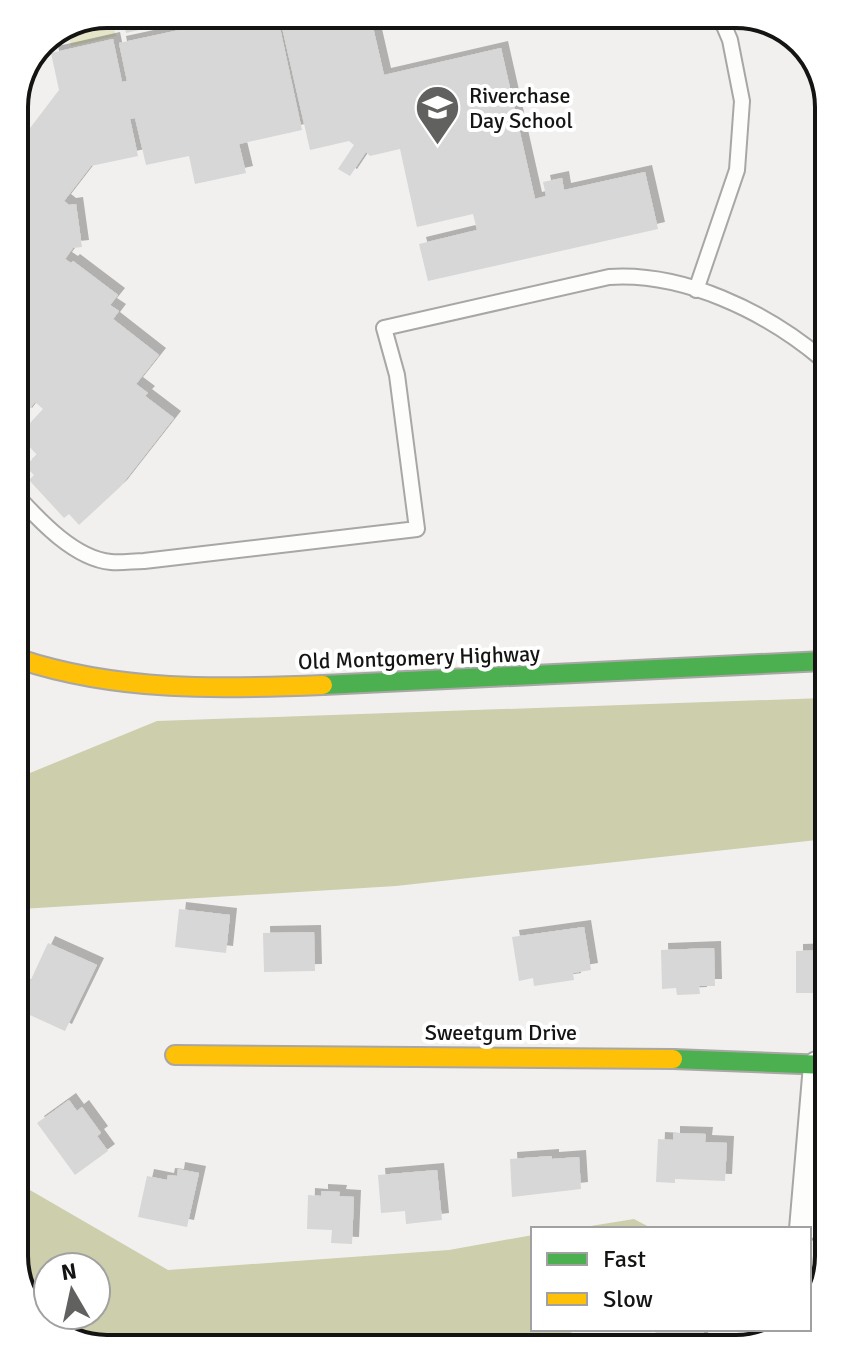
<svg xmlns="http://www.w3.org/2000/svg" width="843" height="1363" viewBox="0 0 843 1363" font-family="Signika,sans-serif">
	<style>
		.green { fill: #e4e5c9 }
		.forest { fill: #cdceab; fill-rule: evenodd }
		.building { fill: #d7d7d7; filter: url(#shadow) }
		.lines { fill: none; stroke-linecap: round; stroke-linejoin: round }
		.lane-casing { stroke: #a8a7a6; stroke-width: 18 }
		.street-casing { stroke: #a8a7a6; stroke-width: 30 }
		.fast-casing { stroke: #a8a7a6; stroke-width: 22 }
		.slow-casing { stroke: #a8a7a6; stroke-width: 22 }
		.lane { stroke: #fdfdfc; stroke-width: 14 }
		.street { stroke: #fdfdfc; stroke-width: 26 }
		.fast { stroke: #4caf50; stroke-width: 18 }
		.slow { stroke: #ffc107; stroke-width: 18 }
		.labels { text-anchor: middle; stroke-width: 8; stroke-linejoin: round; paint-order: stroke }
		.poi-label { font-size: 22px; fill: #141413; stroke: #fff; text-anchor: start }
		.street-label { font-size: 22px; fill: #141413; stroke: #fff }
		.rim { fill: none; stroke: #141413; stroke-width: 4 }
	</style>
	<defs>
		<filter id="shadow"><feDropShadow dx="7" dy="-7" stdDeviation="0" flood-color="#0004"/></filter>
	</defs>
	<rect width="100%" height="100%" fill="#f1f0ee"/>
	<!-- green -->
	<path class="green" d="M107,14H110L116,36L71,46L67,30Z"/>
	<!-- forest -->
	<path class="forest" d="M824,698L826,839L396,886L21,909L20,784L25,775L157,721Z
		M23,1186L168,1270L449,1250L533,1235V1329H580L548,1342L101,1349L56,1334L24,1298ZM96,1267V1315H48V1267Z
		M634,1219L653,1229H572Z"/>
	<!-- building -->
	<path class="building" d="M144,14H207L209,23L251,14H277L302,130L239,144L246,173L195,184L189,156L146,165L135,118L130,119L138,156L91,166L64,201L69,205L76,204L82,247L73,248L65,259L71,263L73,261L118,295L110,305L119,311L113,319L159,355L136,384L148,393L145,396L174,418L120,487L79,525L69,514L64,518L29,480L34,475L25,466L37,455L19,435L43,409L35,402L25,415L17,408L14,135L17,131L24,136L59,90L51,53L113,39L122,82L127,81L119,43L184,29L182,20L126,33L123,19Z
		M279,14H370L384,75L501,48L535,199L546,196L543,182L562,178L564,190L645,172L658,229L428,281L419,244L477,230L473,214L417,227L400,149L370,156L366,152L350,176L338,169L354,145L349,141L310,150Z
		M179,909L230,915L226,953L175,947Z
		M584,927L591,970L573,973L574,980L534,986L533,978L519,981L512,937Z
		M314,932L315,971L264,972L263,933Z
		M48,943L97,965L65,1031L21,1011V985L27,988Z
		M714,948L715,986H699L700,994L677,995L676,988L662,989L661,950Z
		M826,950L827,993H796V951Z
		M69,1100L77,1111L82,1107L101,1133L97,1136L108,1151L75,1175L37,1123Z
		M673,1133L706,1134L705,1142L727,1143L725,1181L675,1179V1183L656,1182L658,1139L673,1140Z
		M552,1156V1159L579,1157L581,1189L512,1197L510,1159Z
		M178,1169L199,1173L187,1227L138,1217L147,1176L167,1180L168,1175L177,1176Z
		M437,1170L442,1220L406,1224L405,1211L381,1213L378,1175Z
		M321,1191L340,1192L339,1196L354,1197L352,1244L331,1243L332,1230L307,1229L308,1195L321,1196Z
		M657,1329H705L701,1340L652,1341Z"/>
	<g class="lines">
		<defs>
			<path id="lane" d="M696,290L737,170L742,101L730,40L719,14
				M17,496C40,521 75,559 111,562C122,563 133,561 144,561L417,529L397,375L384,328L609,277C683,272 765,311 822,359"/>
			<path id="street" d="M803,1229L817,1065"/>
			<path id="fast" d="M323,685L824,661
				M673,1059L827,1065"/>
			<path id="slow" d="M19,659C118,692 220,689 323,685
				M175,1055L673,1059"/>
		</defs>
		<!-- lane casing -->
		<use href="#lane" class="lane-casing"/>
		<!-- street casing -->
		<use href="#street" class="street-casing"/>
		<!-- fast casing -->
		<use href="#fast" class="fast-casing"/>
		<!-- slow casing -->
		<use href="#slow" class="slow-casing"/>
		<!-- lane -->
		<use href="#lane" class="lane"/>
		<!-- street -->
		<use href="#street" class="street"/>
		<!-- fast -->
		<use href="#fast" class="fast"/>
		<!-- slow -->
		<use href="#slow" class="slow"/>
	</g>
	<!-- icons -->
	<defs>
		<symbol id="school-pin" viewBox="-11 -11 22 30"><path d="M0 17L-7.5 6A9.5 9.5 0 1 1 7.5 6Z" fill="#616160" stroke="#fff"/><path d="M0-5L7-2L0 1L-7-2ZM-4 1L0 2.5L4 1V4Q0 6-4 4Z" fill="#fff"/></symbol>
	</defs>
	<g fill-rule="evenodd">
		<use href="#school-pin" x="412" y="82" width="51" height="69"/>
	</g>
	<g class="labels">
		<!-- poi labels -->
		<g class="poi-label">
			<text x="469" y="103">Riverchase<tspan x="469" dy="25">Day School</tspan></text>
		</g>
		<!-- street labels -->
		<g class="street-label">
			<text transform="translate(419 657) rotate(-2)" y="8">Old Montgomery Highway</text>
			<text x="501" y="1040">Sweetgum Drive</text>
		</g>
	</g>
	<!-- crop -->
	<path d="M0 0H843V1363H0ZM107 28H736A79 79 0 0 1 815 107V1256A79 79 0 0 1 736 1335H107A79 79 0 0 1 28 1256V107A79 79 0 0 1 107 28Z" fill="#fff" fill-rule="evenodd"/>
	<path class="rim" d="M107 28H736A79 79 0 0 1 815 107V1256A79 79 0 0 1 736 1335H107A79 79 0 0 1 28 1256V107A79 79 0 0 1 107 28Z"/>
	<!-- legend -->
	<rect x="531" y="1227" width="280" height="104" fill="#ffffff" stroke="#a1a1a1" stroke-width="2"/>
	<rect x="547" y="1253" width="40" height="12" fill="#4caf50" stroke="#a1a1a1" stroke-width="2"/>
	<text x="603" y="1267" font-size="24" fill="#141413">Fast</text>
	<rect x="547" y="1293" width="40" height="12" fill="#ffc107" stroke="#a1a1a1" stroke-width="2"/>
	<text x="603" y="1307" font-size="24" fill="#141413">Slow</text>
	<!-- north arrow -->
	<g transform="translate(72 1291) rotate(351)"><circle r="38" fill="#ffffff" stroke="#a1a1a1" stroke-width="2"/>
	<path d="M0-6L14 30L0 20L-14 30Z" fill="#616160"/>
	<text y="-12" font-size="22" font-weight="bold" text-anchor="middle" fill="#141413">N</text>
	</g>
</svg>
